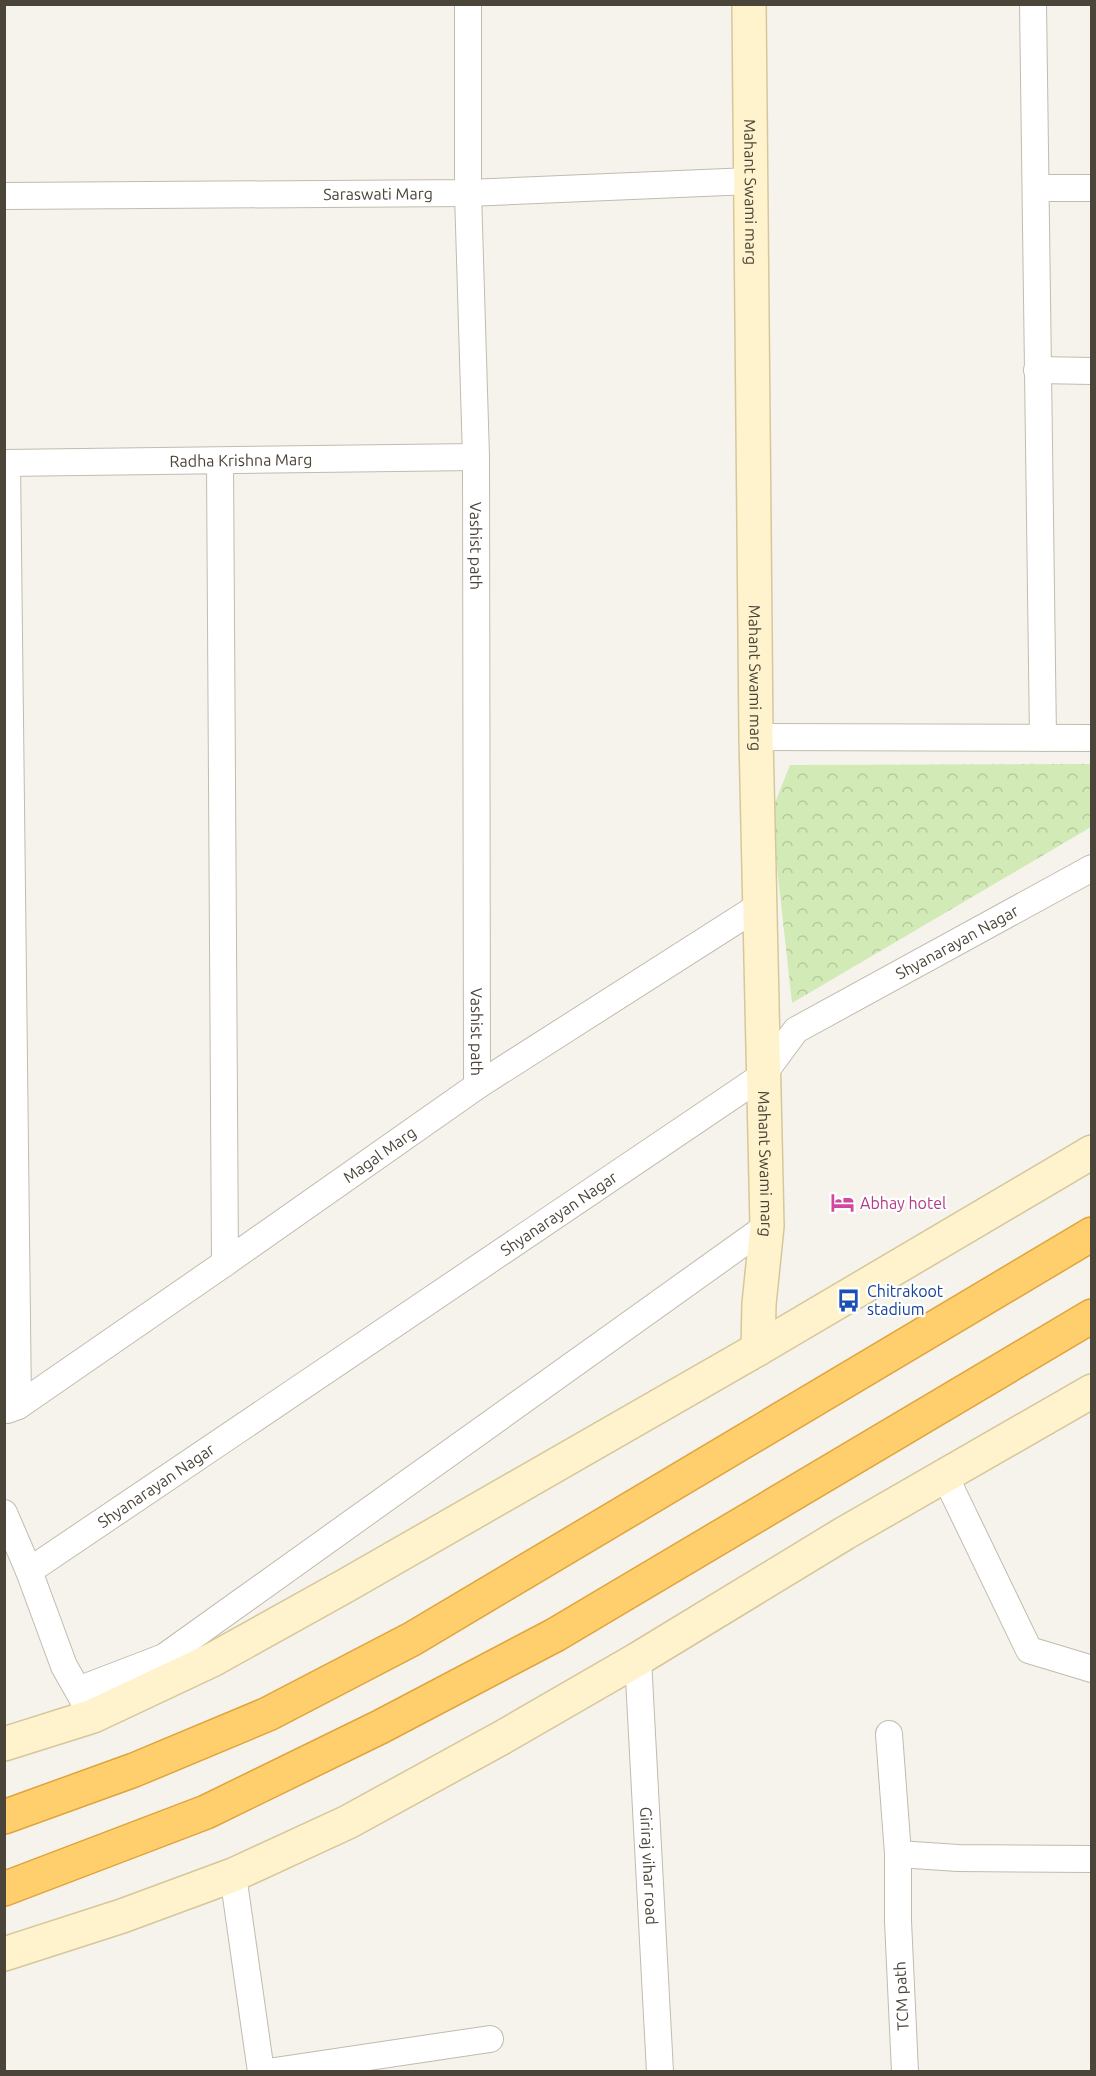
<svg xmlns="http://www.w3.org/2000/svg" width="1096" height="2076" viewBox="0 0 1096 2076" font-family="Ubuntu,sans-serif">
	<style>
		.park { fill: url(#park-crowns) }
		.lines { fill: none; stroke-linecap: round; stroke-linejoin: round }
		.street-casing { stroke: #c2bbae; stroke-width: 28 }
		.secondary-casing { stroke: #d6c79b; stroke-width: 36 }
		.highway-casing { stroke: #e0a43c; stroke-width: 36 }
		.street { stroke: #fff; stroke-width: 26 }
		.secondary { stroke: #fff3cd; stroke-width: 33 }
		.highway { stroke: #ffcf6e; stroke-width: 33 }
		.labels { text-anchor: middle; stroke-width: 4.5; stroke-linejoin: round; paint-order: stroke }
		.street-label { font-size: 16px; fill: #4b4439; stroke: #fff }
		.hotel-label { font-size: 16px; fill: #b23c85; stroke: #fff; text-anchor: start }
		.transit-label { font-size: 16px; fill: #164399; stroke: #fff; text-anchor: start }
	</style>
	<defs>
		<pattern id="park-crowns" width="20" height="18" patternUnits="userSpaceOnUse" patternTransform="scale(1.5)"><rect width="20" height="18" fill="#d2eab5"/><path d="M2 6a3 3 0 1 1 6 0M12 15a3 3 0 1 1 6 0" fill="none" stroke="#b6ca9c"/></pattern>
	</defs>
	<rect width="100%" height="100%" fill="#f6f3ec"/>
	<!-- park -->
	<path class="park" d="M1091,764V827L792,1003L771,813L790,765Z"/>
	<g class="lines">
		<defs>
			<g id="street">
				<path id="s1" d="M468,4V193L476,457L477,1086"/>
				<path d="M1033,4L1043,738"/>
				<path d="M1036,188H1092"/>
				<path id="s2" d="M4,196L468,193L750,181"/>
				<path d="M1037,370L1092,371"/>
				<path d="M220,461L225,1263"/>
				<path id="s3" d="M4,463L476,457"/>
				<path d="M7,463L18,1406"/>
				<path d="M756,737L1092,738"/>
				<path id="s4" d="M7,1410L18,1406L225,1263L477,1086L759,906"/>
				<path d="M945,1476L1029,1650L1092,1669"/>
				<path d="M4,1513L29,1571L64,1666L85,1703"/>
				<path id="s5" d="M29,1571L762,1076L796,1030L1092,868"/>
				<path id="s6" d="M638,1659L660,2072"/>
				<path d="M78,1690L164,1657L767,1226"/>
				<path d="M889,1734L898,1854"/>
				<path d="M233,1875L261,2072"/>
				<path d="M268,2072L490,2039"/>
				<path d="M905,2072L898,1921V1854L958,1858L1092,1859"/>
			</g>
			<g id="secondary">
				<path id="s7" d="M749,4L756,737L767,1226L759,1304L758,1349"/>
				<path d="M4,1744L93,1716L212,1660L345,1586L758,1349L1092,1152"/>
				<path d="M4,1954L122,1916L233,1875L348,1822L503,1737L638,1659L845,1533L1092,1391"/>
			</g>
			<path id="highway" d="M4,1817L134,1770L268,1714L412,1639L1092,1234
				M4,1889L206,1812L380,1727L555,1635L1092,1316"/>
		</defs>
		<!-- street casing -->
		<use href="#street" class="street-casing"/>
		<!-- secondary casing -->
		<use href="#secondary" class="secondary-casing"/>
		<!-- highway casing -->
		<use href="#highway" class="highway-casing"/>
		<!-- street -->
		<use href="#street" class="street"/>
		<!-- secondary -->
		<use href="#secondary" class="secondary"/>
		<!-- highway -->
		<use href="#highway" class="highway"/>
	</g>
	<!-- icons -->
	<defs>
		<symbol id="hotel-bare" viewBox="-9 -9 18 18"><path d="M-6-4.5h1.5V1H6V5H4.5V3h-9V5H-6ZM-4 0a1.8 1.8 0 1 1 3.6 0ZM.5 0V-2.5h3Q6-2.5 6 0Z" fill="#d1479c" stroke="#fff" stroke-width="2.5" paint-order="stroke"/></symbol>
		<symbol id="bus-bare" viewBox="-9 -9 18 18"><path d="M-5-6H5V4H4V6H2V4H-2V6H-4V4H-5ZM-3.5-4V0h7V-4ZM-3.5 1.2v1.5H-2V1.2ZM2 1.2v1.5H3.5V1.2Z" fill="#1a4fb4" stroke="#fff" stroke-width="2.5" paint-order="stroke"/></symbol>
	</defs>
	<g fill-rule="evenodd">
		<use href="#hotel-bare" x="826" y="1186" width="33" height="33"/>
		<use href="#bus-bare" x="832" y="1284" width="33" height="33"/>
	</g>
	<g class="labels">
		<!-- street labels -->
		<g class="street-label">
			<text dy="6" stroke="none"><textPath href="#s7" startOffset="188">Mahant Swami marg</textPath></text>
			<text dy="6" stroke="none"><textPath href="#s2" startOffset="374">Saraswati Marg</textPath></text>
			<text dy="6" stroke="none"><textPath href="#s3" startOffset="237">Radha Krishna Marg</textPath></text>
			<text dy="6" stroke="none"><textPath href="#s1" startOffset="542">Vashist path</textPath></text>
			<text dy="6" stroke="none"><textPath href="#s7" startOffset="674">Mahant Swami marg</textPath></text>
			<text dy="6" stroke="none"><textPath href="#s5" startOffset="1125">Shyanarayan Nagar</textPath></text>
			<text dy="6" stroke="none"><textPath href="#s1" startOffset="1028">Vashist path</textPath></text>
			<text dy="6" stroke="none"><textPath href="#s4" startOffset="452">Magal Marg</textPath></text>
			<text dy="6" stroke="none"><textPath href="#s7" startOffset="1160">Mahant Swami marg</textPath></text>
			<text dy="6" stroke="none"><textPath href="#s5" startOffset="639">Shyanarayan Nagar</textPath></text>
			<text dy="6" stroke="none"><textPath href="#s5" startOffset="153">Shyanarayan Nagar</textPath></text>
			<text dy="6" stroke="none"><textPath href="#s6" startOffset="207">Giriraj vihar road</textPath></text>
			<text transform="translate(901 1996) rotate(-93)" y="6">TCM path</text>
		</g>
		<!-- hotel labels -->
		<g class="hotel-label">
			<text x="860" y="1209">Abhay hotel</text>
		</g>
		<!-- transit labels -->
		<g class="transit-label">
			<text x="867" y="1297">Chitrakoot<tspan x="867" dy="18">stadium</tspan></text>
		</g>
	</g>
	<!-- border -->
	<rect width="1096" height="2076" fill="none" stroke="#4b4439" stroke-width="12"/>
</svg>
